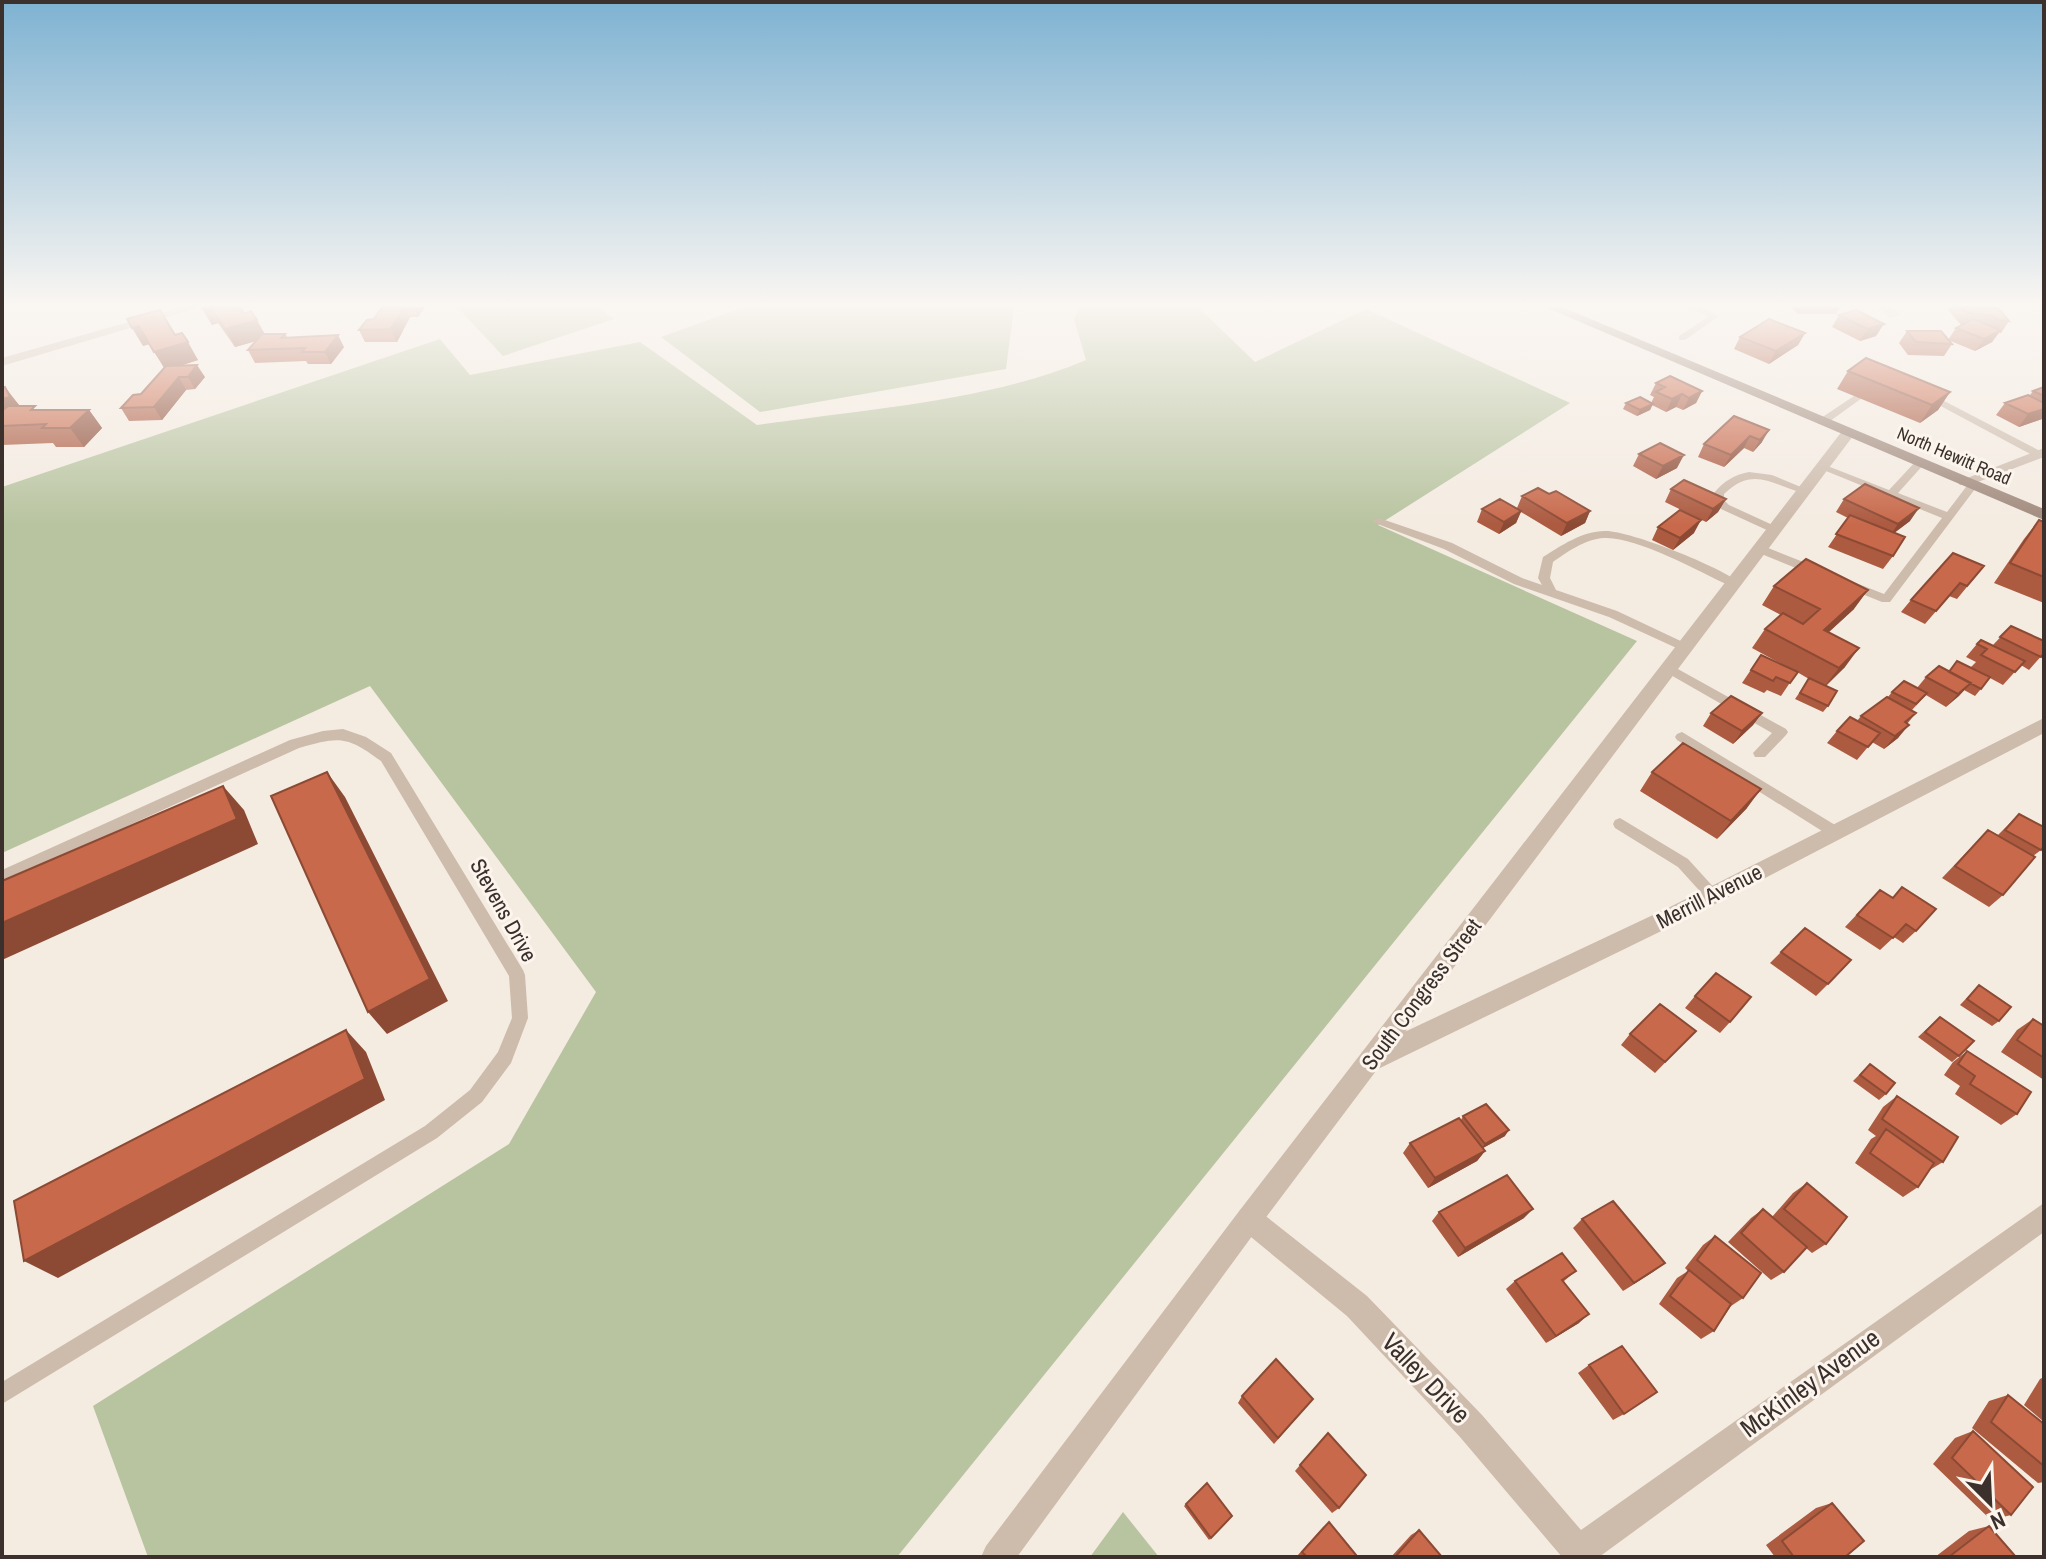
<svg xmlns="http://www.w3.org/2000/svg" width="2046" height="1559" viewBox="0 0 2046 1559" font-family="'Archivo Narrow',sans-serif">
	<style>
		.green { fill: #b8c4a0 }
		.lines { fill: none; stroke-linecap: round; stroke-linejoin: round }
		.service { fill: #cdbbac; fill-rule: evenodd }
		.minor { fill: #cdbbac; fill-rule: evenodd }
		.tertiary { fill: #cdbbac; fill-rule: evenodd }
		.secondary { fill: #a18a7d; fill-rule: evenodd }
		.wall { fill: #ac5a40 }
		.shaded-wall { fill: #8c4a34 }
		.building { fill: #c8694b; stroke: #8c4a34; stroke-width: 2 }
		.labels { text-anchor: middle; stroke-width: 6; stroke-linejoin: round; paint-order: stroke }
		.far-street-label { font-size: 18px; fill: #3b302b; stroke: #fbf5ee }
		.street-label { font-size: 22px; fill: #3b302b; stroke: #fbf5ee }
		.near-street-label { font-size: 26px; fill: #3b302b; stroke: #fbf5ee }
	</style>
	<rect width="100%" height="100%" fill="#f4ebe1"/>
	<!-- green -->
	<path class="green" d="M457,307H599L614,319L503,356Z
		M744,307H1014L1006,369L760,412L661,337Z
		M1080,307H1198L1255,362L1366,309L1570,403L1378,525L1637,641L897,1557H148L93,1406L509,1144L596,992L370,686L2,853V487L440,339L470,375L640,342L757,425C860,410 991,401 1086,360L1074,319Z
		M1123,1512L1159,1557H1090Z"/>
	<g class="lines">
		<!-- service -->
		<path class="service" d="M1687,307H1700L1719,316L1685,340H1679V336L1708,317Z
			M1925,391L2042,452L2043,454L2042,456H2034L1922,396L1920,394Z
			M1854,396L1862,398L1826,424H1818V420Z
			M1920,460L1925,463L1898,493L1947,512L1969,483L1973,482L1978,485L1890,602H1882L1847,588V582L1851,581L1884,594L1942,518L1816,467L1821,464L1825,465L1889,490L1916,461Z
			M1749,472L1772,475L1808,490L1803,493C1771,484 1753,466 1724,494V500L1729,505L1777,527V531H1769L1721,509L1714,501V493C1724,481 1734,475 1749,472Z
			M1379,518L1452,543L1522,578L1542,585L1538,578L1543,557C1561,546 1582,531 1605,531C1628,530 1721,567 1738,582L1736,585H1728C1699,571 1635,536 1604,538C1585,539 1567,552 1553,562L1550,578L1556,590L1617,611L1687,644L1689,647L1683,651L1609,617L1514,584L1444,549L1375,523L1373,521Z
			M1758,544L1821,569L1823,572L1817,576L1813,575L1754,551L1752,548Z
			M1667,663L1786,729L1788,732L1786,735L1765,757H1755L1753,753L1772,733L1662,670L1661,667Z
			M343,729L366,737L391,753L523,970L525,975L528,1018L511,1063L482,1102L437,1138L2,1404V1382L425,1126L470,1090L498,1052L512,1018L509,976L381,761C347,736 340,736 299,748L2,883V870L290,740L323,731Z
			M1682,732L1840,828L1842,832L1840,836H1830L1677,740L1675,737L1677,734Z
			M1620,818L1688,859L1717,891L1720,895L1717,899L1712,901L1707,899L1678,867L1615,828L1613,824L1615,820Z"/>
		<!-- minor -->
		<path class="minor" d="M181,307H201L2,366V358Z
			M1877,307H1892L1901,315L1890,318Z
			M2044,448V457L1970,485H1960L1957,482Z
			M2044,718V733L1686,919L1380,1068L1371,1071L1362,1068L1359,1060L1362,1052L1670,907Z
			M2044,1203V1232L1599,1557H1562L1460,1437L1347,1316L1240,1228L1236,1219L1240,1210L1249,1206L1258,1210L1367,1296L1482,1415L1581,1530Z"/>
		<!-- tertiary -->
		<path class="tertiary" d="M1848,429L1853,430V436L1258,1228L1017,1557H981L986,1546L1240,1210L1843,430Z"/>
		<!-- secondary -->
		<path class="secondary" d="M1545,307H1562L2044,509V520Z"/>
	</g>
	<!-- wall -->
	<path class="wall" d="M201,307H242L245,313L264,334H285L288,338L344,347L331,364H308L306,361L255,363L248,350L256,341L235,347L218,323L212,325Z
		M382,307H425L418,317H410L397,342H365L359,330L374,319Z
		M1791,307H1840L1836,314H1798Z
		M1949,307H1991L2009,321L2001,333H1999L1992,342L1975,351L1948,340L1956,328L1961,325L1948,310Z
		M1856,310L1876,336L1860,341L1832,327L1839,315Z
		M1907,331L1952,344L1944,356L1908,355L1899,343Z
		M1805,333L1798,345L1769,364L1734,349L1740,337Z
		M175,335L198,360L180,366L205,377L195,389L186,390L162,420L129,421L121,408L141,394L164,368L150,344L143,346Z
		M1848,371L1950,392L1938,410L1920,423L1837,389Z
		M1656,383L1702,391L1696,403L1683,410L1676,407L1666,412L1652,405L1650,410L1637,416L1623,409L1626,403H1651L1654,397L1650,395Z
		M2,387L20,406L38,410H89L102,428L84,447H56L53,443L2,445Z
		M2044,387V416L2042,419L2019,427L1996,415L2005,403L2030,395L2033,391Z
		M1734,416L1762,442L1753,452L1744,448L1724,467L1698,457L1704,444Z
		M1639,454L1677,468L1656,479L1633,466Z
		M1671,489L1726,499L1718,512L1706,522L1665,502Z
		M1549,494L1590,511L1585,523L1561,536L1521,512L1516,523L1499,534L1477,522L1482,509L1517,508L1522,496Z
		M1844,499L1910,521L1895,532L1893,556L1883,569L1828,547L1848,518L1836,512Z
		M2039,520L2044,522V603L1994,583L2024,539Z
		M1658,527L1694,533L1673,550L1652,540Z
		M1984,566L1957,599L1949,596L1925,624L1901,612L1911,600Z
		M1774,586L1854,609L1829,632L1845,667L1826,686L1828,706L1823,712L1795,699L1809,679L1797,672L1781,696L1767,690L1764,693L1742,683L1761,655L1787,667L1752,648L1765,629L1781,615L1762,605Z
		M2011,626L2044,653L2029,670L2021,665L2003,685L1990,678L1975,696L1964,690L1946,707L1926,695L1911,711L1916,713L1907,724L1898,738L1884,749L1872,742L1857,760L1827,743L1837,731L1857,721L1861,716L1888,697L1892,692L1917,688L1926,677L1970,668L1976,662L1966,657L1977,644L1993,645Z
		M1711,713H1762L1753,725L1733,744L1703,726Z
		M1652,772L1747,808L1717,839L1640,791Z
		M2019,814L2041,850L2033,856L2003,895L1989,907L1942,878L1988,830L1998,835Z
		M1880,890L1916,931L1903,943L1894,937L1880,950L1845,927Z
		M1781,952L1828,984L1816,996L1770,963Z
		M1979,985L1999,1021L1992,1026L1960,1005Z
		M1695,996L1730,1022L1720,1033L1685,1008Z
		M1940,1017L1959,1056L1952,1062L1918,1037Z
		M2033,1019L2044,1026V1080L2001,1052L2017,1030Z
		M1696,1031L1655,1073L1621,1045L1630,1034Z
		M1967,1051L2017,1114L2001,1125L1955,1094L1960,1086L1944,1075L1953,1062Z
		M1870,1064L1886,1094L1879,1100L1853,1081Z
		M1897,1096L1943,1162L1928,1171L1918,1187L1903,1197L1855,1163L1871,1139L1876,1136L1868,1130L1883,1107Z
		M1463,1116L1505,1136L1483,1148L1485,1151L1477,1161L1428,1188L1403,1153L1410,1143L1461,1120Z
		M1807,1183L1826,1244L1812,1253L1806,1248L1784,1272L1771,1280L1728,1242L1751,1218L1763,1209L1772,1217L1793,1193Z
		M1439,1212L1524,1218L1458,1257L1432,1221Z
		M1582,1219L1665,1263L1623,1291L1573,1228Z
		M1715,1236L1743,1298L1731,1306L1714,1331L1701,1339L1659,1304L1677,1278L1688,1271L1685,1268L1703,1245Z
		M1576,1271L1564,1281L1579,1323L1546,1343L1506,1289L1515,1281Z
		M1589,1365L1624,1414L1613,1420L1578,1373Z
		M2044,1377V1422L2024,1405L2040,1379Z
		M2008,1395L2044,1424V1482L2038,1483L1972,1428L1989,1401Z
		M1242,1396L1313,1399L1274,1444L1238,1403Z
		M1973,1431L2011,1515L1991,1520L1933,1464L1955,1438Z
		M1322,1439L1339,1508L1332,1513L1295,1471Z
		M1832,1503L1845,1557H1775L1766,1545L1816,1508Z
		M1186,1504L1232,1516L1209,1540L1184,1506Z
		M1329,1522L1355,1557H1297V1556L1323,1527Z
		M1989,1526L2016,1557H1935L1969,1531Z
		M1419,1530L1442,1557H1391L1411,1535Z"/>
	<!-- shaded-wall -->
	<path class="shaded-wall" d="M202,307H209L218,323L212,325Z
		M404,307H406L410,317L397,342L391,329Z
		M414,307H425L418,317Z
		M257,320L267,338L235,347L225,329Z
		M1884,324L1876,336L1860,341L1867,329Z
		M139,326L150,344L143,346L132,328Z
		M2000,330L1992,342L1975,351L1984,339Z
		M1805,333L1798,345L1769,364L1776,351Z
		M338,335L344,347L331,364L325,352Z
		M188,342L198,360L166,370L154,352Z
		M197,365L205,377L195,389L188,377Z
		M179,377L186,390L162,420L154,407Z
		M2,387L6,398L5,387L19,405L24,415L2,422Z
		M1702,391L1696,403L1683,410L1689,398Z
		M1950,392L1938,410L1920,423L1932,405Z
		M1682,394L1676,407L1666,412L1672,399Z
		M1653,404L1650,410L1637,416L1640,410Z
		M2044,409V416L2042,419L2019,427L2028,414Z
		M89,410L102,428L84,447L70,428Z
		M1769,430L1762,442L1753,452L1760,440Z
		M1750,436L1744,448L1724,467L1731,455Z
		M1684,455L1677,468L1656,479L1663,466Z
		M1726,499L1718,512L1706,522L1713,509Z
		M1919,508L1910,521L1889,537L1898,524Z
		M1521,511L1516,523L1499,534L1504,522Z
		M1590,511L1585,523L1561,536L1567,523Z
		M1701,520L1694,533L1673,550L1680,538Z
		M1868,590L1854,609L1810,649L1824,630Z
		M1859,648L1845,667L1824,687L1839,668Z
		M1971,683L1959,696L1946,707L1958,694Z
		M1762,713L1753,725L1733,744L1742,731Z
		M1909,725L1898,738L1884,749L1895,736Z
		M327,772L345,797L448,1001L387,1034L368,1012Z
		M223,786L244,810L258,844L2,960V923Z
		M1761,789L1747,808L1717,839L1731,821Z
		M346,1030L366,1052L385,1100L58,1278L24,1261Z
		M1509,1130L1505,1136L1481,1149L1485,1144Z
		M1485,1151L1477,1161L1428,1188L1435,1178Z
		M1533,1209L1524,1218L1458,1257L1465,1248Z
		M1665,1263L1653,1272L1623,1291L1634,1283Z
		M1589,1314L1579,1323L1546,1343L1556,1336Z"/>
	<!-- building -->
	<path class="building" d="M210,307H238L243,314L251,311L257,320L225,329Z
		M382,307H404L391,329L359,330L367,320L374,319Z
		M1962,307L1998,308L2009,321L1997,320L1993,315L1967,313Z
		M160,310L175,335L182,333L188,342L154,352L139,326L132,328L127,319Z
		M1856,310L1884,324L1867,329L1839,315Z
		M1769,319L1805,333L1776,351L1740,337Z
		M1973,319L2000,330L1984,339L1956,328Z
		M1907,331H1941L1952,344L1916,342Z
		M262,334H285L281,338L338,335L325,352H302L305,348L248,350Z
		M1866,358L1950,392L1932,405L1848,371Z
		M197,365L188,377H179L154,407L121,408L133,395L141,394L166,366Z
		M1670,376L1702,391L1689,398L1682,394L1672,399L1656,392L1665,387L1656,383Z
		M5,387L10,397L2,399V388Z
		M2044,387V396L2033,391Z
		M2028,395L2044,403V409L2028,414L2005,403Z
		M1640,397L1653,404L1640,410L1626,403Z
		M8,406H35L31,410H89L70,428H42L46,424L2,426V411Z
		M1734,416L1769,430L1760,440L1750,436L1731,455L1704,444Z
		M1660,443L1684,455L1663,466L1639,454Z
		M1684,480L1726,499L1713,509L1671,489Z
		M1865,484L1919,508L1898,524L1844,499Z
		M1538,488L1549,494L1556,491L1590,511L1567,523L1522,496Z
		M1500,499L1521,511L1504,522L1482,509Z
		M1680,510L1701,520L1680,538L1658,527Z
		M1850,515L1905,537L1893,556L1836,534Z
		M2039,520L2044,522V577L2010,563Z
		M1953,553L1984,566L1967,586L1960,583L1936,611L1911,600Z
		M1806,559L1868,590L1824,630L1859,648L1839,668L1765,629L1783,613L1803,624L1820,609L1774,586Z
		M2011,626L2044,641V653L2041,657L2000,637Z
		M1981,640L2025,661L2015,672L1981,655L1987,649L1977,644Z
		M1761,655L1798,672L1790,683L1776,677L1773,681L1751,670Z
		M1957,661L1990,677L1981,689L1949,672Z
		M1939,666L1971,683L1958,694L1926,677Z
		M1809,678L1837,691L1828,706L1800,693Z
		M1904,681L1927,693L1916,704L1892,692Z
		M1731,696L1762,713L1742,731L1711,713Z
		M1887,697L1916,713L1905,722L1909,725L1895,736L1861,716Z
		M1850,717L1880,733L1868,747L1837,731Z
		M1683,743L1761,789L1731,821L1652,772Z
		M327,772L430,979L368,1012L271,796Z
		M223,786L237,819L2,923V881Z
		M2019,814L2044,827V846L2041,850L2005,830Z
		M1988,830L2035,857L2003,895L1955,866Z
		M1902,887L1936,909L1916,931L1906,924L1893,938L1857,915L1880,890L1893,898Z
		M1805,928L1851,960L1828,984L1781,952Z
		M1716,973L1751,997L1730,1022L1695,996Z
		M1979,985L2011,1007L1999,1021L1967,999Z
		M1660,1004L1696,1031L1665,1062L1630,1034Z
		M1940,1017L1974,1041L1959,1056L1925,1032Z
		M2033,1019L2044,1026V1058L2017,1040Z
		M346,1030L365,1079L24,1261L14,1201Z
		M1967,1051L2031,1092L2017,1114L1970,1084L1975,1076L1958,1064Z
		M1870,1064L1895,1083L1886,1094L1860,1075Z
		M1897,1096L1958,1137L1943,1162L1882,1119Z
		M1486,1104L1509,1130L1485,1144L1463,1116Z
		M1459,1118L1485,1151L1435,1178L1410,1143Z
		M1886,1129L1934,1163L1918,1187L1870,1153Z
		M1507,1175L1533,1209L1465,1248L1439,1212Z
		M1807,1183L1847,1217L1826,1244L1784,1209Z
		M1613,1201L1665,1263L1634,1283L1582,1219Z
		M1763,1209L1807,1247L1784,1272L1741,1233Z
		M1715,1236L1761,1273L1743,1298L1697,1260Z
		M1562,1253L1576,1271L1562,1280L1589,1314L1556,1336L1515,1281Z
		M1689,1270L1731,1304L1714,1331L1670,1296Z
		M1622,1346L1657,1392L1624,1414L1589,1365Z
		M1276,1359L1313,1399L1278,1438L1242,1396Z
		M2008,1395L2044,1424V1466L1991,1422Z
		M1973,1431L2033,1487L2011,1515L1952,1458Z
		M1328,1433L1366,1475L1339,1508L1300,1465Z
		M1207,1483L1232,1516L1211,1538L1186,1504Z
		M1832,1503L1864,1541L1845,1557H1794L1782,1541Z
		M1329,1522L1356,1555L1355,1557H1307L1302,1552Z
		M1989,1526L2016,1557H1951L1950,1556Z
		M1419,1530L1442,1557H1395Z"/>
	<!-- sky -->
	<linearGradient id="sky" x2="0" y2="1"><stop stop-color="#7eb2d2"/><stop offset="0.58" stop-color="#faf6f2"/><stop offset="1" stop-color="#faf6f2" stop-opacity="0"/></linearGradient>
	<rect width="2046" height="525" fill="url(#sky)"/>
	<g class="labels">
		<!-- far-street labels -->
		<g class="far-street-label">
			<text transform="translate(1954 456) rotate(23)" y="6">North Hewitt Road</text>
		</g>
		<!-- street labels -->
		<g class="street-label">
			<text transform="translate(1709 896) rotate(-27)" y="8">Merrill Avenue</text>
			<text transform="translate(504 910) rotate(61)" y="8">Stevens Drive</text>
			<text transform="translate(1421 994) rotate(-53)" y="8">South Congress Street</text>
		</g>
		<!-- near-street labels -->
		<g class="near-street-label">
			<text transform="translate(1426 1378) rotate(46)" y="9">Valley Drive</text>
			<text transform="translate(1810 1383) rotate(-36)" y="9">McKinley Avenue</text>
		</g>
	</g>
	<!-- border -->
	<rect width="2046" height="1559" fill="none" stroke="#3b302b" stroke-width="8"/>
	<!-- north arrow -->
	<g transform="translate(1990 1503) rotate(156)" stroke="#fbf5ee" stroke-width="6" paint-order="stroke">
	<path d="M0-6L14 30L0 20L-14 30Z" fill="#3b302b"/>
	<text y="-12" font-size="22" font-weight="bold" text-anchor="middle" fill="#3b302b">N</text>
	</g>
</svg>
